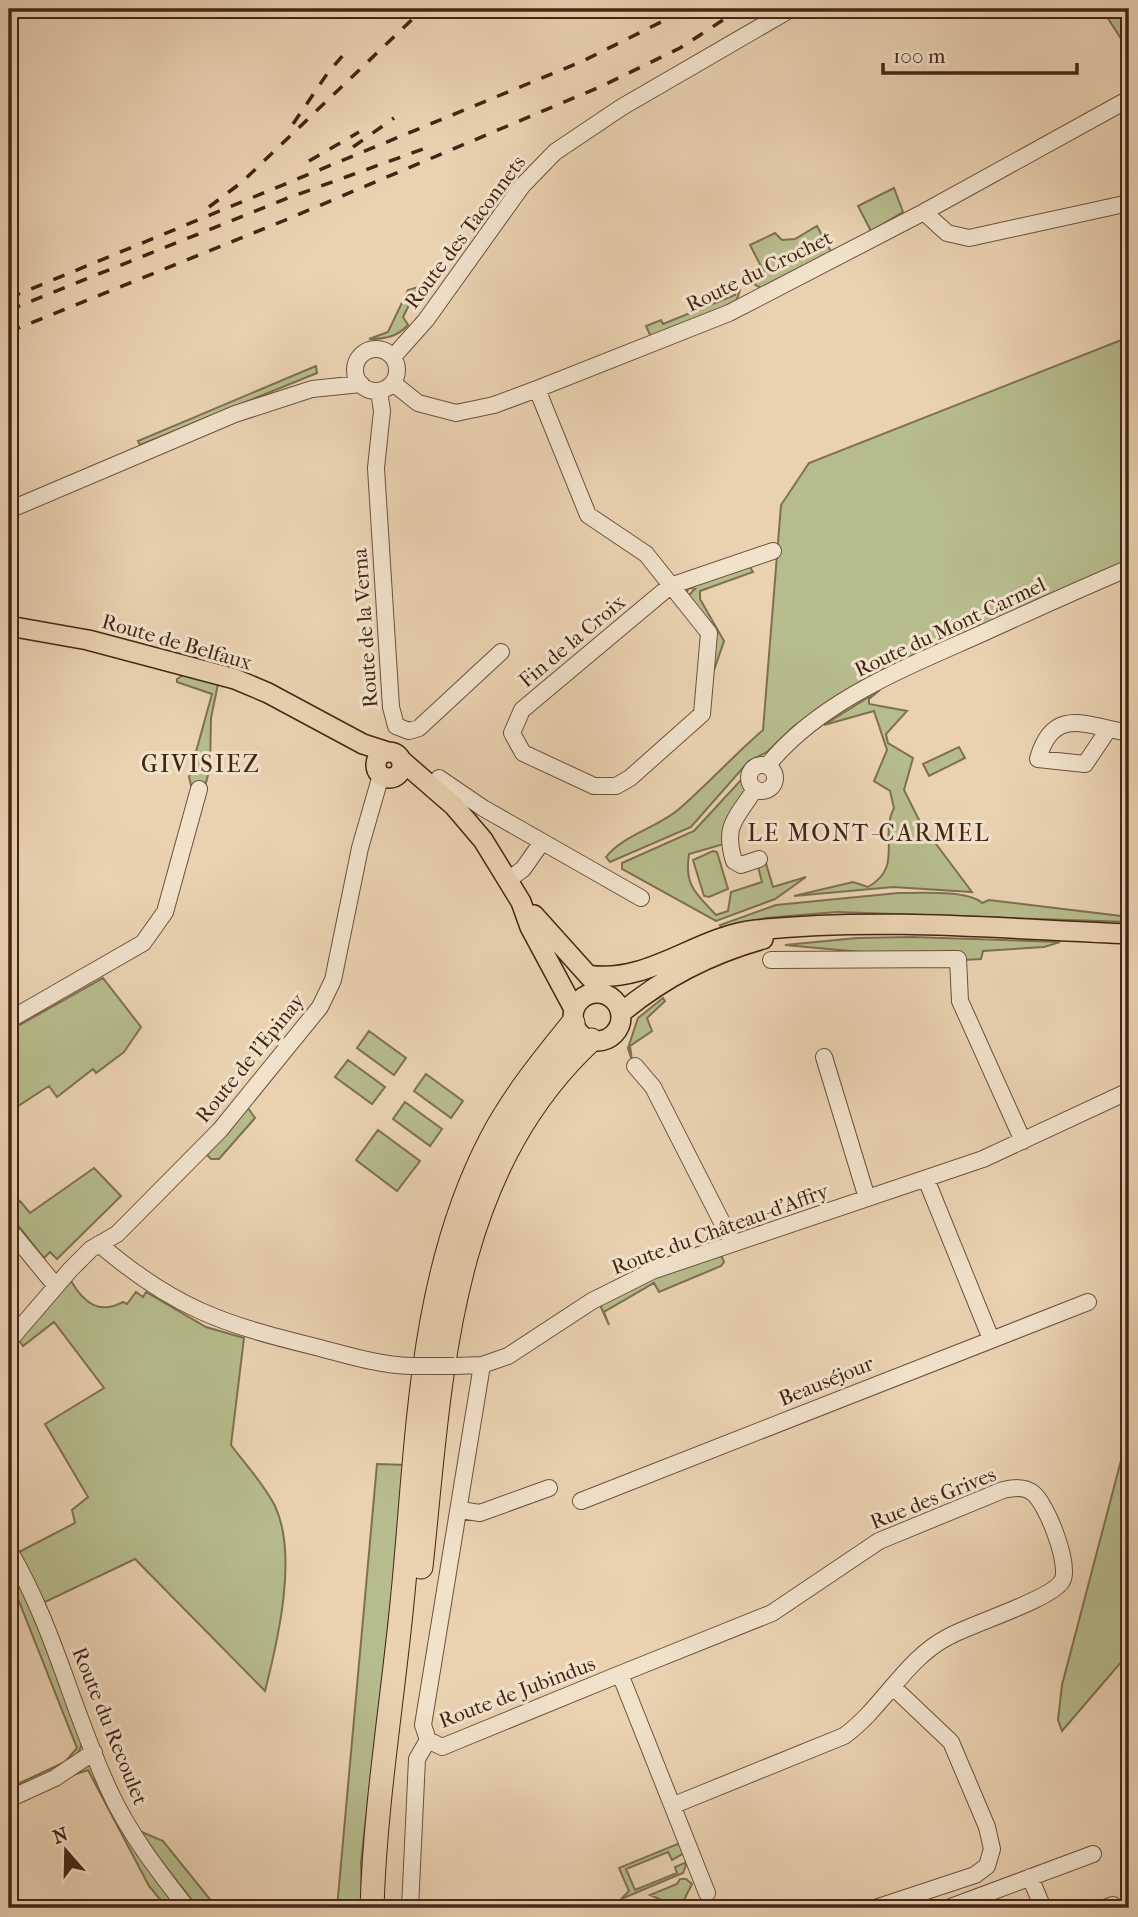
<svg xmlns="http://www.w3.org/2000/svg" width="1138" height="1917" viewBox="0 0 1138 1917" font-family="'IM FELL French Canon',serif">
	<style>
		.green { fill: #b7bc8c; stroke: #7e7050; stroke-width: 2 }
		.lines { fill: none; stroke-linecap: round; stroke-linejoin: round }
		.minor-casing { stroke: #6e503c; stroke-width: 18 }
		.major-casing { stroke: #442515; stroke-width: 22 }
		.highway-casing { stroke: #442515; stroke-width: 25 }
		.minor { stroke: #f1e2cc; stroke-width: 16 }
		.major { stroke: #ead2b1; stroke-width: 19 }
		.highway { stroke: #ead2b1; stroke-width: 23 }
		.rail { stroke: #442515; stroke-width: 3.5; stroke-dasharray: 12 12; stroke-linecap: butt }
		.minor-bridge-casing { stroke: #6e503c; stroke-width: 18; stroke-linecap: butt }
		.minor-bridge { stroke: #f1e2cc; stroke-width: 16 }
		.labels { text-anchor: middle; stroke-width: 6; stroke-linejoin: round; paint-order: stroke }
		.street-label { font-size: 21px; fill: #442515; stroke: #f1e2cc }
		.quarter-label { font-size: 24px; letter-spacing: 2px; fill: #442515; stroke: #f1e2cc }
	</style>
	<rect width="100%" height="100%" fill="#ead2b1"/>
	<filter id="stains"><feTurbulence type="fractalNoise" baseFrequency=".00286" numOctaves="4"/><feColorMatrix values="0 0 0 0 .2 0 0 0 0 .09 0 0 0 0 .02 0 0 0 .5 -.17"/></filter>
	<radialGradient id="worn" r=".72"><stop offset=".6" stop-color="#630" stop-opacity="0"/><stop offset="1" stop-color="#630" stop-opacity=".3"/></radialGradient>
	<!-- green -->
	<path class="green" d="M1102,9H1129V51Z
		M894,188L903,212L871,231L858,206Z
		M817,226L832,253L763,289L752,283L751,278L765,274L750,245L775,233L782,240L795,239Z
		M732,286L740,290L736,302L651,337L646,326L661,320L663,324L735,295Z
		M418,287L403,317L408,325C397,337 385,339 369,339L388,332L408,290Z
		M1129,337V563L844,692L793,727L767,752L749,761L691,827L610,862L606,857C623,835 657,828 679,809C708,784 734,755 763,730L781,505L809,463Z
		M316,366L317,373L140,445L138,441Z
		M750,567L753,572L700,591V599L724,641L712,676L715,639L687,597L695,589L689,588L685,595V591L687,587Z
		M185,674L218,684L211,718L210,768L205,786L194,783L192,789L189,777L212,694L177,682V679Z
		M880,690L869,699V704L907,711L886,734L888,743L913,758L904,790L921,824L972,892L893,887L794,896L853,882L868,887C904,867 879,836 894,808L890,791L874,781L887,750L874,711L824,725Z
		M959,747L965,758L929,776L923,764Z
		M741,780L747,793L724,844L689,854C684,886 696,893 716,915L728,911L731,892L762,882L757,863L765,860L773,887L806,877L775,899L716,921L622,869V863L694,831Z
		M713,851L717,852L728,889L709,897L704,896L693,860Z
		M898,893C918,893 968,890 982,903L989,900L1129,917V922L837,912L765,918L721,928L720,925L776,905Z
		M912,937L1060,942L1044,947L983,951L981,959L963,960V953L860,956V952L785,945L857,938Z
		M103,978L141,1027L124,1052L96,1073L93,1069L57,1097L49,1086L9,1112V1031Z
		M663,998L665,1001L647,1018L652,1031L630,1046L632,1061L628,1048L638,1018Z
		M369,1031L406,1058L394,1075L357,1048Z
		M348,1060L385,1087L372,1104L335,1077Z
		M426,1074L463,1101L451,1118L414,1091Z
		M405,1102L442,1129L430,1146L393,1119Z
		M248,1108L255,1118L219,1159H211L207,1155Z
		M378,1130L420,1161L397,1191L356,1160Z
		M94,1168L121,1196L57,1259L50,1252L44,1258L9,1214V1210L20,1201L30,1213Z
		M721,1255L724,1262L721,1266L659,1292L654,1283L604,1312L609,1325L600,1305L650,1279Z
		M71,1281C84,1303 99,1315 123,1302L127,1304L136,1292L143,1297L146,1292L206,1327L244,1338L231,1445C245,1464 264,1484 275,1506C298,1555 278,1640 265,1691L135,1559L43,1603L17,1553L75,1523L72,1510L88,1497L45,1424L104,1388L54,1322L23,1346L18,1339Z
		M1129,1430V1653L1062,1731L1058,1720L1062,1685Z
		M377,1464L407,1465L361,1862L362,1908H337Z
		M9,1560L32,1606L83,1738C80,1770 34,1783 9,1796V1788L65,1762L77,1748L9,1576Z
		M89,1763L181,1908H167L149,1886L88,1770L55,1781Z
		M137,1830L163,1841L217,1908H198Z
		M680,1843L684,1853L672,1860L668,1852L626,1869L635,1890L677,1873L675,1867L687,1862L683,1873L621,1899L629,1891L619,1868Z
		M680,1879H686L692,1884L680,1908L650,1895L677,1884Z"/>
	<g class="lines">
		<defs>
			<path id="minor" d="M924,212L947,233L969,238L1129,203
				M355 370a21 21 0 1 1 42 0a21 21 0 1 1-42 0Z
				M393,357L426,320L522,186L555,152L622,107L791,9
				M393,383L418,403L456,413L494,405L537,389L729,313L924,212L1129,99
				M537,389L588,515L646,554L709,633L702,714L630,778L616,786H594L523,753L512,733L522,710L670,586L773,551
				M379,391L382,411L376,468L391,707L396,726L409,731L419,728L501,652
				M9,510L235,414L312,389L361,384
				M1108,730L1085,764L1038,759C1053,705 1087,726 1129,733
				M749 778a13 13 0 1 1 26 0a13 13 0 1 1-26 0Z
				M767,766C820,700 907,667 983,633C1031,611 1080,589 1129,568
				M439,778L483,808L641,898
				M755,789C736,819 723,825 734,861L741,865L759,859
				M508,880L523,869L542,842
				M771,960L958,959L960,1001L1023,1141
				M9,1020L143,943L165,912L199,789
				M824,1057L867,1198
				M635,1066L653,1087L732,1242
				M926,1179L991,1339
				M9,1229L55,1285
				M99,1244C174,1308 222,1324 316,1347C347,1355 378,1365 411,1366
				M9,1341L70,1270L91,1249L117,1234L220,1130L320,1007L333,980L360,848L381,775
				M482,1365L423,1725L428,1740L442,1747L620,1674L707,1893
				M454,1366L482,1365L508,1356L592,1301L652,1271L983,1159L1129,1091
				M581,1501L1088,1302
				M460,1510L480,1513L549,1488
				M9,1550C54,1626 73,1713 110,1792C130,1835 159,1872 187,1908
				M620,1674L772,1613L879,1541L1003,1490C1013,1488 1024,1486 1033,1493C1047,1504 1071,1566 1062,1581C1052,1599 971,1624 948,1637C905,1659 883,1708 844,1736L674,1805
				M9,1799L55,1778L94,1752
				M1030,1877L1043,1908
				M410,1908L417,1759L428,1740
				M875,1908L975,1875L987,1866L992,1849L987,1827L951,1742L893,1687
				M948,1908L1093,1854
				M1105,1908L1113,1905"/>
			<path id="major" d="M9,626L88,640L235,679L268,693L363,744L388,752
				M376 765a13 13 0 1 1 26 0a13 13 0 1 1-26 0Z
				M401,760L454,806L483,840L521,902L530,927L574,1009
				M534,915L596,984
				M588,975C648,985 697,936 756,930C879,917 1006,929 1129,934
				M573 1017a24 24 0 1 1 48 0a24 24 0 1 1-48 0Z
				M621,1013C664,977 709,954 763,939"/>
			<path id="highway" d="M421,1567C441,1382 445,1176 591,1040
				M372,1908C375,1806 392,1705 402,1603C418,1448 417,1281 491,1139C513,1097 543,1060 573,1023"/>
		</defs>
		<!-- minor casing -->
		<use href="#minor" class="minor-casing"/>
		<!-- major casing -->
		<use href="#major" class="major-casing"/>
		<!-- highway casing -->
		<use href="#highway" class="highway-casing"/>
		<!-- minor -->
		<use href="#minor" class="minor"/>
		<!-- major -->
		<use href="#major" class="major"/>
		<!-- highway -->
		<use href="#highway" class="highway"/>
		<!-- rail -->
		<path class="rail" d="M293,124L327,74L350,47
			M353,147L394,118
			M309,161L359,132
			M209,207L242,182L423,9
			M9,298L583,61L687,9
			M9,310L288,198L434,145
			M9,332L283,221L602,86L680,48L740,9"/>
		<defs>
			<path id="minor-bridge" d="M411,1366H454"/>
		</defs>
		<!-- minor-bridge casing -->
		<use href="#minor-bridge" class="minor-bridge-casing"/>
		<!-- minor-bridge -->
		<use href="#minor-bridge" class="minor-bridge"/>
	</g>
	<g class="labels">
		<!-- street labels -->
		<g class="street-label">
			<text transform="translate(465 232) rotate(-53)" y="7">Route des Taconnets</text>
			<text transform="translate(759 271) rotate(-26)" y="7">Route du Crochet</text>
			<text transform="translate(950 627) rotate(-25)" y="7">Route du Mont-Carmel</text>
			<text transform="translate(365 628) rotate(-94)" y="7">Route de la Verna</text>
			<text transform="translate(572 641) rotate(-40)" y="7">Fin de la Croix</text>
			<text transform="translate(177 642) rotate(16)" y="7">Route de Belfaux</text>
			<text transform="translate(250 1058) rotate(-51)" y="7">Route de l'Epinay</text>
			<text transform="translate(720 1229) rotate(-20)" y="7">Route du Château-d'Affry</text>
			<text transform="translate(826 1381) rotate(-22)" y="7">Beauséjour</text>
			<text transform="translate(933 1498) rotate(-22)" y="7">Rue des Grives</text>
			<text transform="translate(517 1692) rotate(-21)" y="7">Route de Jubindus</text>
			<text transform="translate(110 1726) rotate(68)" y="7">Route du Recoulet</text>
		</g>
		<!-- quarter labels -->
		<g class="quarter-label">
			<text x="201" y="772">GIVISIEZ</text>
			<text x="869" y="841">LE MONT-CARMEL</text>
		</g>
	</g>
	<!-- margin -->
	<rect width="1138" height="1917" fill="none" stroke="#ead2b1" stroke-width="35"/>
	<rect x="10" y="10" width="1117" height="1896" fill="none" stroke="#442515" stroke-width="3.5"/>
	<rect x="18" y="18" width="1103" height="1882" fill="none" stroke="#442515" stroke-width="2"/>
	<!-- north arrow -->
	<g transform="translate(66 1851) rotate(340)" stroke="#f1e2cc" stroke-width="5" paint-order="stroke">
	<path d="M0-5L12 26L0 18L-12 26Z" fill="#442515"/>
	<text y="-10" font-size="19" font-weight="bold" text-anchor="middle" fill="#442515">N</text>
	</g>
	<!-- scale -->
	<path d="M883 63v10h194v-10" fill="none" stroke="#442515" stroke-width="3.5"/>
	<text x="893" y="63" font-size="21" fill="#442515" stroke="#f1e2cc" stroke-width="5" paint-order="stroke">100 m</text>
	<rect width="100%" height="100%" filter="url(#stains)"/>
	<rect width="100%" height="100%" fill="url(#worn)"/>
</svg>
